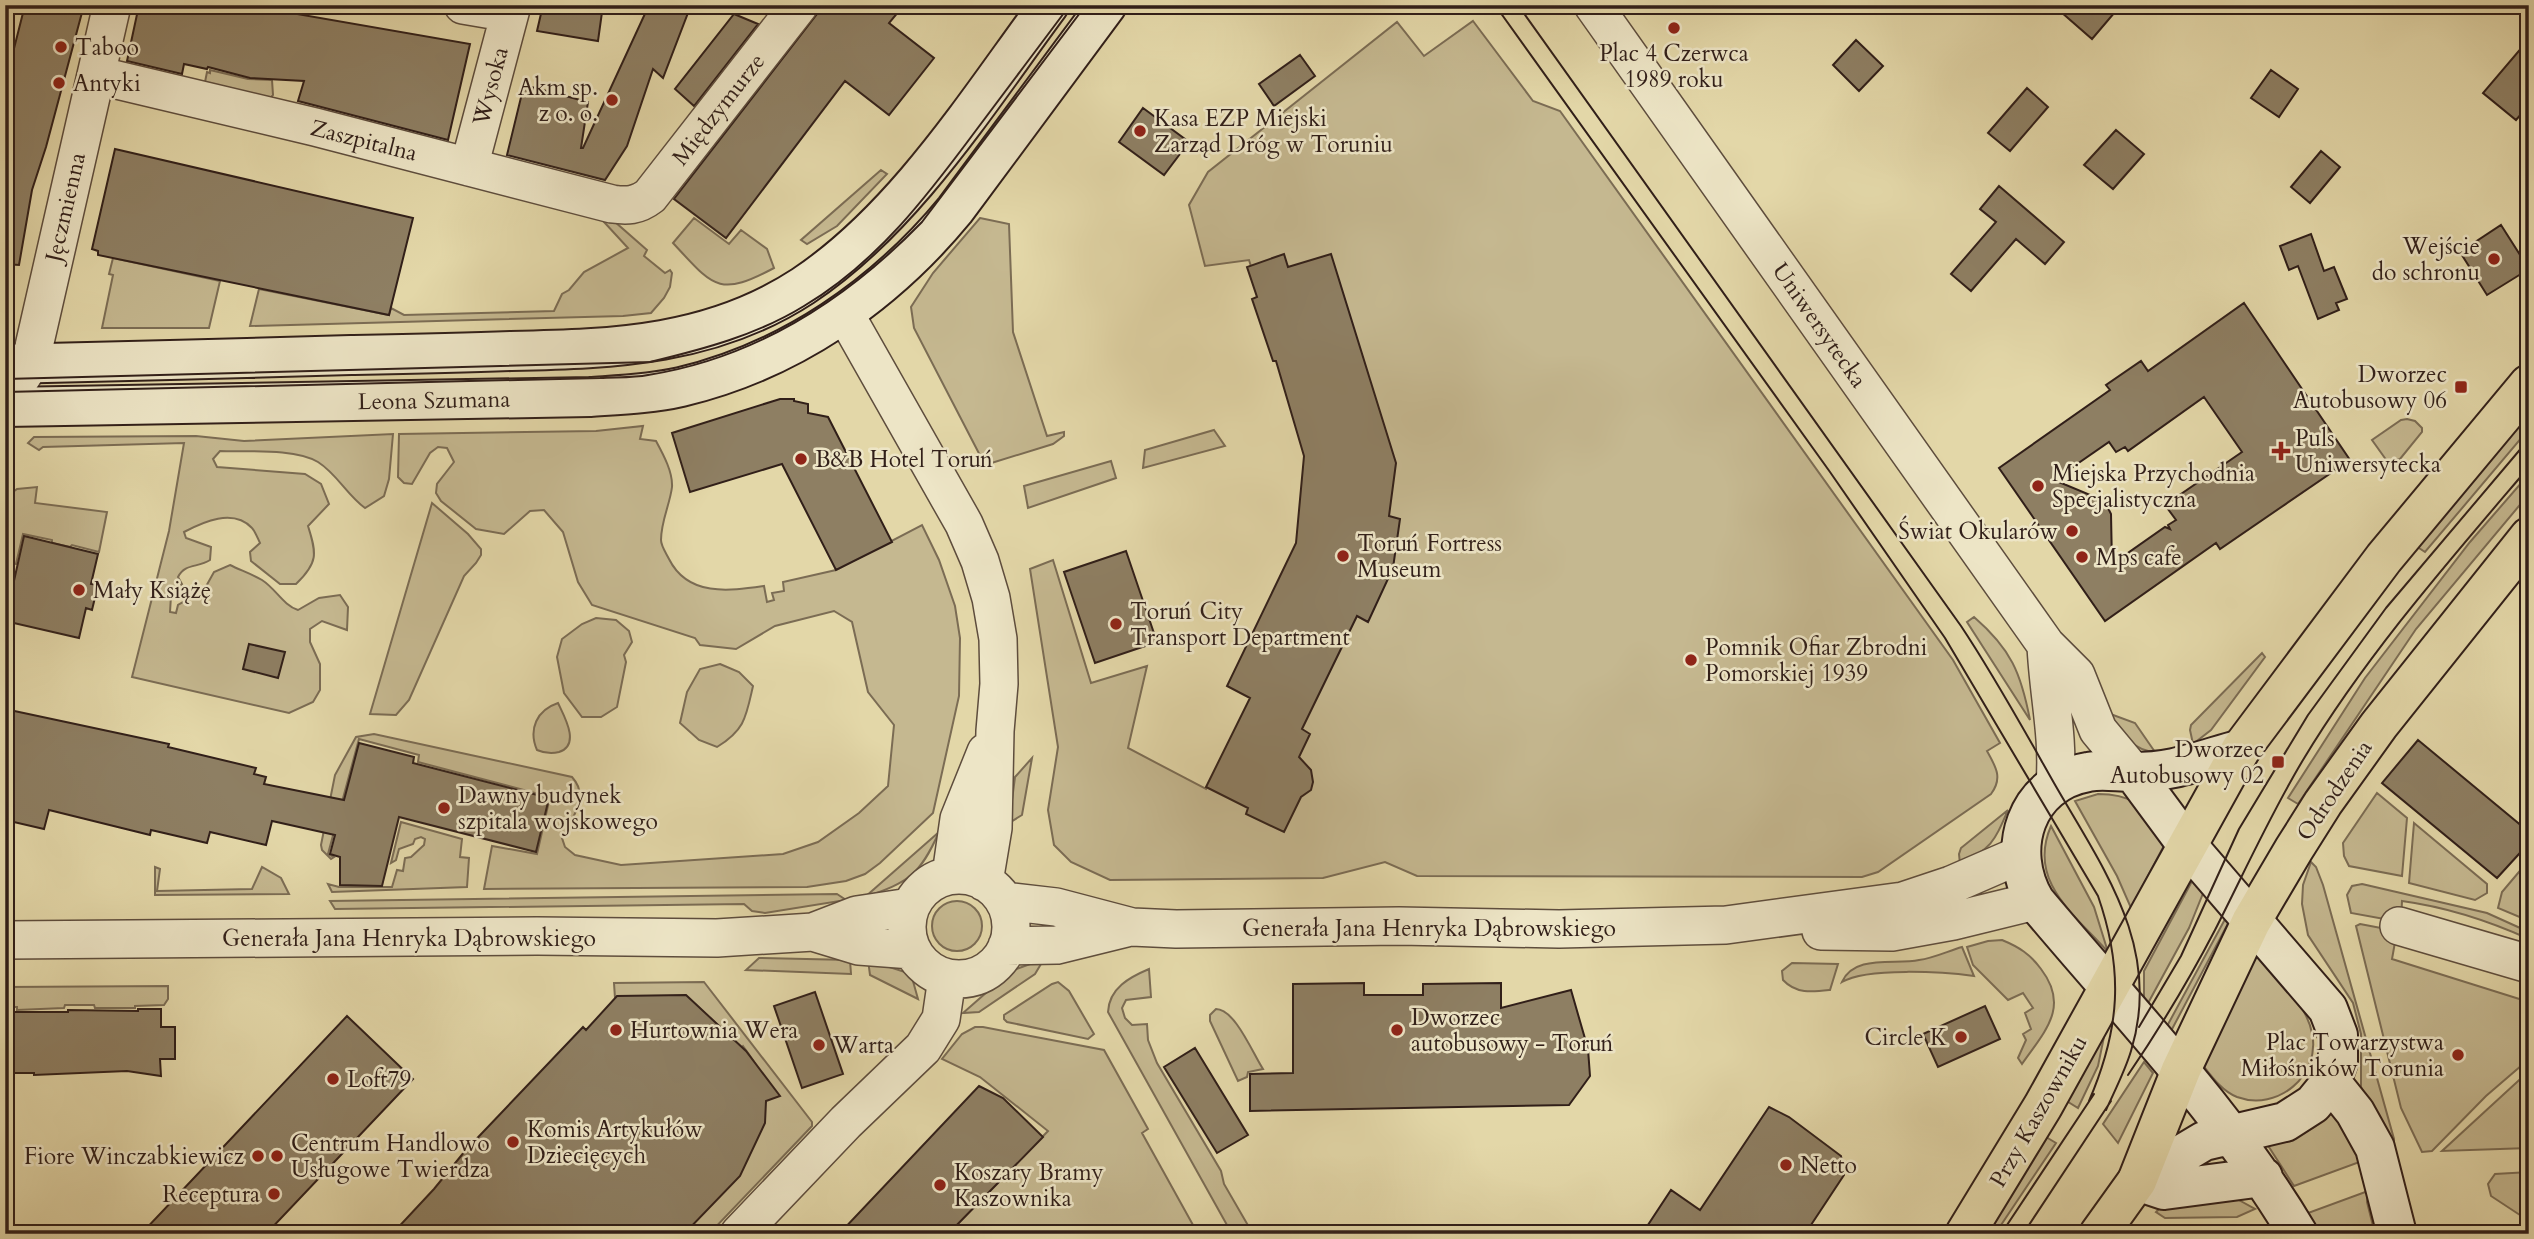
<svg xmlns="http://www.w3.org/2000/svg" width="2534" height="1239" viewBox="0 0 2534 1239" font-family="Cardo,serif">
	<style>
		.green { fill: #c5b890; stroke: #7b6c54; stroke-width: 2 }
		.building { fill: #8e7f63; stroke: #311f19; stroke-width: 2; fill-rule: evenodd }
		.lines { fill: none; stroke-linecap: round; stroke-linejoin: round }
		.street-casing { stroke: #5e4d3d; stroke-width: 40 }
		.secondary-casing { stroke: #311f19; stroke-width: 42 }
		.primary-casing { stroke: #311f19; stroke-width: 42 }
		.street { stroke: #ede5c6; stroke-width: 37 }
		.secondary { stroke: #ede5c6; stroke-width: 38 }
		.primary { stroke: #e3d7a8; stroke-width: 38 }
		.tram { stroke: #311f19; stroke-width: 2 }
		.poi-dot { fill: #8f2418; stroke: #ede5c6; stroke-width: 2.5 }
		.labels { text-anchor: middle; stroke-width: 5; stroke-linejoin: round; paint-order: stroke }
		.poi-label { font-size: 23px; fill: #311f19; stroke: #ede5c6; text-anchor: start }
		.street-label { font-size: 23px; fill: #311f19; stroke: #ede5c6 }
	</style>
	<rect width="100%" height="100%" fill="#e3d7a8"/>
	<filter id="stains"><feTurbulence type="fractalNoise" baseFrequency=".00286" numOctaves="4"/><feColorMatrix values="0 0 0 0 .2 0 0 0 0 .09 0 0 0 0 .02 0 0 0 .5 -.17"/></filter>
	<radialGradient id="worn" r=".72"><stop offset=".6" stop-color="#630" stop-opacity="0"/><stop offset="1" stop-color="#630" stop-opacity=".3"/></radialGradient>
	<!-- green -->
	<path class="green" d="M1473,21L1533,101L1560,111L1953,660L2000,743L1987,751C1996,767 2003,778 1991,794L1878,872L1862,877L1417,876L1385,862L1323,878L1110,880L1071,862L1054,845L1048,810L1058,747L1030,569L1053,560L1091,683L1147,666L1128,748L1206,789L1255,694L1302,547L1310,454L1249,260L1205,266L1189,205L1208,172L1397,22L1424,56Z
		M210,70L248,79L272,80L273,95L268,101L203,92L207,72L210,73Z
		M881,170L887,174L837,226L807,244L801,240Z
		M593,210L607,215L647,250L644,256L665,273L670,270L672,273L670,287L664,298L651,313L623,316L250,326L259,289L389,315L391,308L404,315L554,311L562,294L569,290L584,272L628,248Z
		M694,218L729,244L741,230L767,249L774,268C718,298 713,286 673,243Z
		M980,218L1009,224L1013,332L1047,436L1064,432V436L1053,444L985,465L914,328L911,307L933,273Z
		M113,258L220,281L209,328H102L113,275L109,274Z
		M2529,413V429L2425,552L2416,546Z
		M2407,419L2415,421L2422,428V432L2400,459L2387,461L2372,440L2401,420Z
		M643,426L640,439L656,441C663,454 673,472 672,487C670,504 661,521 661,540C661,546 666,553 669,559C688,597 729,591 764,586L767,602L774,600L772,593L784,591L783,582L836,570L922,525L939,560L955,606L960,638L959,696L933,813L880,863L865,874L846,881L807,887L484,889L492,846L537,854L550,797L418,762L419,755L359,739L328,854L334,857L331,859L322,850L321,845L335,775L356,737L374,734L572,777C590,797 573,816 562,838L565,847L575,855L621,865L783,854L818,842L859,813L888,786L894,725L868,692L852,622L834,611L775,626L736,649L700,645L695,638L592,605L578,582L563,532L544,510L530,511L504,534L476,529L441,501L436,493L437,484L454,462L447,448L438,447L430,453L412,484L404,483L398,477L399,434L596,431Z
		M1214,430L1225,446L1143,468L1145,450Z
		M393,434L389,479L384,496L365,508C347,495 337,474 318,462C295,448 247,452 220,451L213,459L217,467L305,474L321,484L329,504L308,526C317,554 318,563 296,584H280L251,561L250,552L260,543C258,539 255,531 252,528C233,508 203,522 184,532L186,538L211,547L210,560C198,568 185,563 178,577L182,584L171,596L170,612L176,613L178,605L204,590L214,572L230,565C240,570 252,574 262,580C276,589 283,605 298,610L319,598L340,595L348,607L347,630L322,621L310,629V642L320,664V690L313,702L289,713L132,677L169,531L184,443L43,447L39,450L28,443L34,437L196,436L244,441Z
		M1111,461L1116,478L1028,508L1024,486Z
		M2529,474V494L2416,629L2298,804L2288,798L2365,678L2470,542Z
		M37,487L35,503L107,512L99,552L72,545L70,547L52,543V540L23,534L16,564L5,563V512L9,495L17,489Z
		M432,503L468,534L481,549V555L476,563L464,576L409,700L396,715L370,714Z
		M1974,617C2011,649 2021,673 2030,720L1967,622Z
		M596,618L616,620L629,631L632,642L624,655L626,662L617,707L601,717H582L564,693L557,657L562,639L582,624Z
		M2262,653L2265,657L2211,730L2193,744L2190,730L2191,725Z
		M720,664L739,672L753,686C746,717 745,730 717,747L699,740L680,723L687,692L700,669Z
		M558,703C564,716 581,745 559,752C552,754 544,753 537,750C528,729 537,710 558,703Z
		M2105,712L2135,723L2155,752C2130,750 2118,729 2105,712Z
		M1032,758L1022,815L1009,823L1015,777Z
		M2377,793L2407,818L2402,876L2349,866L2344,856L2343,843Z
		M2098,794C2138,794 2144,810 2168,838L2131,908L2117,876L2075,801Z
		M2008,810C1994,842 1992,848 1960,864L1959,854L1961,848Z
		M401,822L462,839L460,857L469,858L467,887L332,892L328,884L339,887H392L397,870L403,871L405,858L411,857L424,845L425,839L421,837L415,839L413,844L399,849L396,860L391,863Z
		M2414,823L2487,884V893L2475,900L2409,883Z
		M2051,826L2094,907L2108,952C2074,914 2027,881 2051,826Z
		M939,832C920,875 909,882 865,897Z
		M2529,860V921L2498,908L2502,892Z
		M2311,862L2316,867L2323,885L2394,1139V1147L2361,1087V1034L2353,1003L2308,935L2302,904L2303,885Z
		M155,867L160,869L157,891L252,889L262,867L281,878L289,894L155,895Z
		M2198,870L2208,881L2189,928L2147,1005L2144,1002V971Z
		M2362,884L2487,913L2529,932V939C2489,921 2446,907 2402,901L2401,922L2351,913L2347,895L2352,886Z
		M837,894L846,900L765,913L752,911L744,904L335,909L330,901Z
		M932 926a25 25 0 1 1 50 0a25 25 0 1 1-50 0Z
		M2230,910L2232,916L2171,1031L2166,1028Z
		M2360,924L2397,931L2392,959L2529,1002V1059L2486,1096L2432,1151L2422,1152L2401,1108L2356,926Z
		M2002,940C2019,947 2030,954 2041,969C2070,1007 2045,1031 2022,1064L2018,1058L2026,1040L2023,1034L2031,1029L2025,1013L2033,1008L2023,993L2008,1000L1973,965L1967,947L1988,941Z
		M1962,947L1974,976C1944,972 1867,967 1842,982C1854,954 1895,965 1919,960C1934,958 1948,951 1962,947Z
		M2258,952C2277,976 2306,1003 2312,1033C2321,1075 2278,1112 2237,1097C2222,1091 2212,1077 2202,1064Z
		M759,958L850,960L851,974L746,970Z
		M1044,959L1035,974L979,1012L963,1013L1011,971Z
		M868,960L911,974L918,999L870,975Z
		M1792,963L1838,964L1830,990C1812,992 1796,994 1783,980L1782,971Z
		M1149,969L1151,997L1126,1000L1122,1008L1125,1018L1132,1025L1147,1024L1148,1040L1157,1063L1221,1171L1224,1184L1253,1234H1232L1108,1012C1109,988 1130,977 1149,969Z
		M704,982L812,1122V1126L709,1234H593L750,1101L766,1102C768,1081 755,1062 743,1046L735,1055L731,1037L686,996H623L619,999L615,998L614,983Z
		M1058,982L1069,991L1094,1034L1088,1039L1007,1022L1004,1019V1015L1052,984Z
		M168,986V999L164,1005L135,1006V1008H95L94,1005H65L64,1008L17,1010V1007H5V987Z
		M1216,1009C1235,1009 1253,1054 1263,1069L1248,1072L1247,1077L1238,1081L1210,1021V1015Z
		M975,1027H983L1104,1050L1148,1129L1142,1133L1198,1234H948L1048,1131L980,1077L942,1059L962,1034Z
		M2106,1027L2098,1066L2078,1108L2065,1100Z
		M2144,1062L2153,1073L2118,1143L2103,1124Z
		M2529,1071V1148L2442,1151Z
		M2336,1109L2365,1160L2294,1186L2267,1144C2296,1140 2315,1129 2336,1109Z
		M2046,1137L2056,1143L1995,1234H1985Z
		M2529,1172V1221L2491,1196L2488,1184L2495,1174Z
		M2368,1191L2367,1202L2375,1234H2320L2308,1213Z
		M2237,1199L2255,1209L2237,1217L2165,1218L2156,1212L2161,1207Z"/>
	<!-- building -->
	<path class="building" d="M25,5H84L46,147L32,190L19,265L5,264V84Z
		M139,5H246L470,44L448,140L298,101L304,81L250,78L208,67L207,69L184,64L182,74L127,61Z
		M543,5H603L598,41L537,31Z
		M649,5H691L663,78L653,69L627,146L605,180L507,155L524,85L588,102L581,148H583Z
		M824,5H904L889,23L934,58L889,115L845,81L726,238L674,199Z
		M2053,5H2121L2092,39Z
		M734,14L758,24L694,106L675,89Z
		M2529,39V105L2516,120L2483,93Z
		M1856,40L1883,66L1859,91L1833,65Z
		M1300,55L1315,76L1274,106L1259,84Z
		M2271,70L2298,89L2279,117L2251,98Z
		M2027,88L2048,107L2010,151L1988,133Z
		M1143,108L1189,142L1164,175L1119,142Z
		M2116,130L2144,154L2113,189L2084,165Z
		M115,149L413,218L389,315L98,255V251L92,249Z
		M2321,151L2340,167L2310,203L2291,187Z
		M1999,186L2064,242L2045,264L2016,239L1971,291L1951,274L1996,222L1980,209Z
		M2501,225L2529,269L2487,295L2460,252Z
		M2311,234L2324,271L2334,267L2347,299L2336,303L2339,310L2318,319L2298,266L2289,270L2280,246Z
		M1284,254L1288,267L1331,254L1396,463L1389,516L1400,519L1393,568L1368,622L1357,616L1302,729L1310,734L1299,757L1311,770L1313,782L1311,790L1301,797L1284,832L1246,814L1248,808L1206,787L1250,698L1227,686L1296,543L1304,456L1276,361H1273L1252,299L1257,297L1247,267Z
		M2244,303L2350,460L2220,549L2216,543L2105,621L1999,468L2110,390L2106,385L2141,361L2148,371ZM2204,397L2242,452L2165,505L2176,520L2168,525L2170,529L2165,527L2112,564L2111,514L2107,506L2100,499L2054,480L2109,442L2116,452L2125,447L2128,451Z
		M780,399H794V401L808,404V413L828,417L892,542L836,570L782,464L690,492L672,433Z
		M24,536L98,554L91,584L98,585L92,610L86,608L79,638L5,621Z
		M1126,551L1157,642L1095,663L1064,572Z
		M249,644L285,652L278,678L243,669Z
		M5,709L169,744L168,747L256,768L254,774L266,777L264,784L344,800L359,743L414,757L413,763L549,798L536,852L399,817L382,886L340,885V857L330,854L335,835L272,821L266,845L210,832L207,843L151,830L150,835L49,810L44,829L5,820Z
		M2418,740L2529,832V843L2497,878L2382,783Z
		M1364,983V995H1423V984L1501,983V1008L1571,990L1588,1049L1590,1076L1569,1105L1250,1111V1074L1293,1073V984Z
		M815,992L843,1074L802,1088L774,1006Z
		M686,995L746,1051L780,1096L766,1101L765,1123L740,1176L684,1234H392L434,1189L465,1151L583,1027L586,1030L617,996Z
		M1985,1006L2000,1039L1938,1067L1923,1034Z
		M138,1009H161V1027H175V1059H160L161,1076L127,1071L34,1075V1073H5V1012H68V1010L138,1011Z
		M347,1016L413,1079L266,1234H141Z
		M1195,1048L1248,1135L1217,1153L1164,1067Z
		M979,1086L1003,1098L1043,1137L948,1234H839Z
		M1769,1107L1789,1117L1841,1156L1844,1175L1805,1234H1642L1671,1190L1700,1210Z"/>
	<g class="lines">
		<defs>
			<path id="street" d="M463,5L510,13
				M1593,5L2046,645L2076,675L2098,730L2133,772
				M96,75L315,127L612,204C627,206 637,206 650,196L799,5
				M469,167L512,5
				M845,314L964,524L980,561L991,598L998,639L999,684L995,731L993,828L984,882
				M5,402L30,364L112,5
				M2046,645C2048,693 2059,736 2055,784
				M951,875L959,819L986,752
				M907 927a52 52 0 1 1 104 0a52 52 0 1 1-104 0Z
				M1004,901L1056,907L1132,927L1176,929L1399,926L1559,929L1726,925L1903,901L1951,885L2020,855
				M2399,926L2529,964
				M1821,931L1892,932L1953,921L2035,901
				M813,932L859,946L912,950
				M5,940L537,936L717,938L813,932L857,915L910,907
				M1007,946L1057,945L1126,928
				M739,1234L846,1122L923,1048L941,1019L947,978"/>
			<path id="secondary" d="M5,364C120,362 236,358 351,355C404,354 458,353 511,351C616,349 713,345 803,286C905,218 977,102 1049,5
				M5,407L590,397C620,395 651,394 681,387C790,361 884,296 955,210L1107,5
				M2241,749C2219,755 2196,763 2174,768C2160,771 2145,772 2131,772C2117,772 2102,769 2088,772C2025,783 2005,850 2035,901C2126,1010 2225,1111 2298,1234
				M2133,772L2187,845L2328,1009L2338,1035V1062L2331,1082L2313,1104L2285,1122L2204,1141L2137,1181
				M2331,1082L2355,1112L2375,1148L2397,1234
				M2137,1181L2164,1190L2263,1177"/>
			<path id="primary" d="M1965,1234L2043,1106L2241,749L2384,558L2529,384
				M2099,1234L2137,1181L2181,1070L2251,922L2294,849L2323,803L2379,725L2529,537"/>
		</defs>
		<!-- street casing -->
		<use href="#street" class="street-casing"/>
		<!-- secondary casing -->
		<use href="#secondary" class="secondary-casing"/>
		<!-- primary casing -->
		<use href="#primary" class="primary-casing"/>
		<!-- street -->
		<use href="#street" class="street"/>
		<!-- secondary -->
		<use href="#secondary" class="secondary"/>
		<!-- primary -->
		<use href="#primary" class="primary"/>
		<!-- tram -->
		<path class="tram" d="M1495,5L1830,472L1945,638L2098,896C2124,971 2120,1029 2089,1101
			M1518,5L1961,626C1995,677 2024,730 2054,783C2102,867 2163,947 2131,1051C2125,1071 2115,1090 2106,1110
			M5,379L650,362C704,349 757,335 804,306C877,263 928,195 977,129C1008,88 1039,46 1070,5
			M5,392L600,378C616,377 633,378 648,375C756,358 847,299 922,222L1086,5
			M2139,1027L2181,956L2239,829L2308,715L2386,608L2529,439
			M2128,1075C2160,1028 2189,980 2215,930C2244,873 2270,815 2303,760C2367,654 2449,561 2529,467
			M2001,1234L2094,1094
			M2023,1234L2111,1101"/>
	</g>
	<!-- markers -->
	<g class="poi-dot">
		<circle cx="1674" cy="28" r="7"/>
		<circle cx="61" cy="47" r="7"/>
		<circle cx="59" cy="83" r="7"/>
		<circle cx="612" cy="100" r="7"/>
		<circle cx="1140" cy="131" r="7"/>
		<circle cx="2494" cy="259" r="7"/>
		<rect x="2454" y="380" width="14" height="14" rx="3.5"/>
		<path d="M2277.5 440.5h7v7h7v7h-7v7h-7v-7h-7v-7h7z"/>
		<circle cx="801" cy="459" r="7"/>
		<circle cx="2038" cy="486" r="7"/>
		<circle cx="2072" cy="531" r="7"/>
		<circle cx="1343" cy="556" r="7"/>
		<circle cx="2082" cy="557" r="7"/>
		<circle cx="79" cy="590" r="7"/>
		<circle cx="1116" cy="624" r="7"/>
		<circle cx="1691" cy="660" r="7"/>
		<rect x="2271" y="755" width="14" height="14" rx="3.5"/>
		<circle cx="444" cy="808" r="7"/>
		<circle cx="616" cy="1030" r="7"/>
		<circle cx="1397" cy="1030" r="7"/>
		<circle cx="1961" cy="1037" r="7"/>
		<circle cx="819" cy="1045" r="7"/>
		<circle cx="2458" cy="1055" r="7"/>
		<circle cx="333" cy="1079" r="7"/>
		<circle cx="513" cy="1142" r="7"/>
		<circle cx="258" cy="1156" r="7"/>
		<circle cx="277" cy="1156" r="7"/>
		<circle cx="1786" cy="1165" r="7"/>
		<circle cx="940" cy="1185" r="7"/>
		<circle cx="274" cy="1194" r="7"/>
	</g>
	<g class="labels">
		<!-- poi labels -->
		<g class="poi-label">
			<text x="75" y="55">Taboo</text>
			<text x="1674" y="61" text-anchor="middle">Plac 4 Czerwca<tspan x="1674" dy="26">1989 roku</tspan></text>
			<text x="73" y="91">Antyki</text>
			<text x="598" y="95" text-anchor="end">Akm sp.<tspan x="598" dy="26">z o. o.</tspan></text>
			<text x="1154" y="126">Kasa EZP Miejski<tspan x="1154" dy="26">Zarząd Dróg w Toruniu</tspan></text>
			<text x="2480" y="254" text-anchor="end">Wejście<tspan x="2480" dy="26">do schronu</tspan></text>
			<text x="2447" y="382" text-anchor="end">Dworzec<tspan x="2447" dy="26">Autobusowy 06</tspan></text>
			<text x="2295" y="446">Puls<tspan x="2295" dy="26">Uniwersytecka</tspan></text>
			<text x="815" y="467">B&amp;B Hotel Toruń</text>
			<text x="2052" y="481">Miejska Przychodnia<tspan x="2052" dy="26">Specjalistyczna</tspan></text>
			<text x="2058" y="539" text-anchor="end">Świat Okularów</text>
			<text x="1357" y="551">Toruń Fortress<tspan x="1357" dy="26">Museum</tspan></text>
			<text x="2096" y="565">Mps cafe</text>
			<text x="93" y="598">Mały Książę</text>
			<text x="1130" y="619">Toruń City<tspan x="1130" dy="26">Transport Department</tspan></text>
			<text x="1705" y="655">Pomnik Ofiar Zbrodni<tspan x="1705" dy="26">Pomorskiej 1939</tspan></text>
			<text x="2264" y="757" text-anchor="end">Dworzec<tspan x="2264" dy="26">Autobusowy 02</tspan></text>
			<text x="458" y="803">Dawny budynek<tspan x="458" dy="26">szpitala wojskowego</tspan></text>
			<text x="1411" y="1025">Dworzec<tspan x="1411" dy="26">autobusowy - Toruń</tspan></text>
			<text x="630" y="1038">Hurtownia Wera</text>
			<text x="1947" y="1045" text-anchor="end">Circle K</text>
			<text x="2444" y="1050" text-anchor="end">Plac Towarzystwa<tspan x="2444" dy="26">Miłośników Torunia</tspan></text>
			<text x="833" y="1053">Warta</text>
			<text x="347" y="1087">Loft79</text>
			<text x="527" y="1137">Komis Artykułów<tspan x="527" dy="26">Dziecięcych</tspan></text>
			<text x="291" y="1151">Centrum Handlowo<tspan x="291" dy="26">Usługowe Twierdza</tspan></text>
			<text x="244" y="1164" text-anchor="end">Fiore Winczabkiewicz</text>
			<text x="1800" y="1173">Netto</text>
			<text x="954" y="1180">Koszary Bramy<tspan x="954" dy="26">Kaszownika</tspan></text>
			<text x="260" y="1202" text-anchor="end">Receptura</text>
		</g>
		<!-- street labels -->
		<g class="street-label">
			<text transform="translate(490 86) rotate(-75)" y="8">Wysoka</text>
			<text transform="translate(718 109) rotate(-52)" y="8">Międzymurze</text>
			<text transform="translate(364 140) rotate(14)" y="8">Zaszpitalna</text>
			<text transform="translate(65 207) rotate(-77)" y="8">Jęczmienna</text>
			<text transform="translate(1820 325) rotate(55)" y="8">Uniwersytecka</text>
			<text transform="translate(434 400) rotate(-1)" y="8">Leona Szumana</text>
			<text transform="translate(2334 790) rotate(-56)" y="8">Odrodzenia</text>
			<text x="1429" y="936">Generała Jana Henryka Dąbrowskiego</text>
			<text x="409" y="946">Generała Jana Henryka Dąbrowskiego</text>
			<text transform="translate(2038 1111) rotate(-60)" y="8">Przy Kaszowniku</text>
		</g>
	</g>
	<!-- margin -->
	<rect width="2534" height="1239" fill="none" stroke="#e3d7a8" stroke-width="28"/>
	<rect x="7" y="7" width="2520" height="1225" fill="none" stroke="#311f19" stroke-width="3.5"/>
	<rect x="14" y="14" width="2506" height="1211" fill="none" stroke="#311f19" stroke-width="2"/>
	<rect width="100%" height="100%" filter="url(#stains)"/>
	<rect width="100%" height="100%" fill="url(#worn)"/>
</svg>
